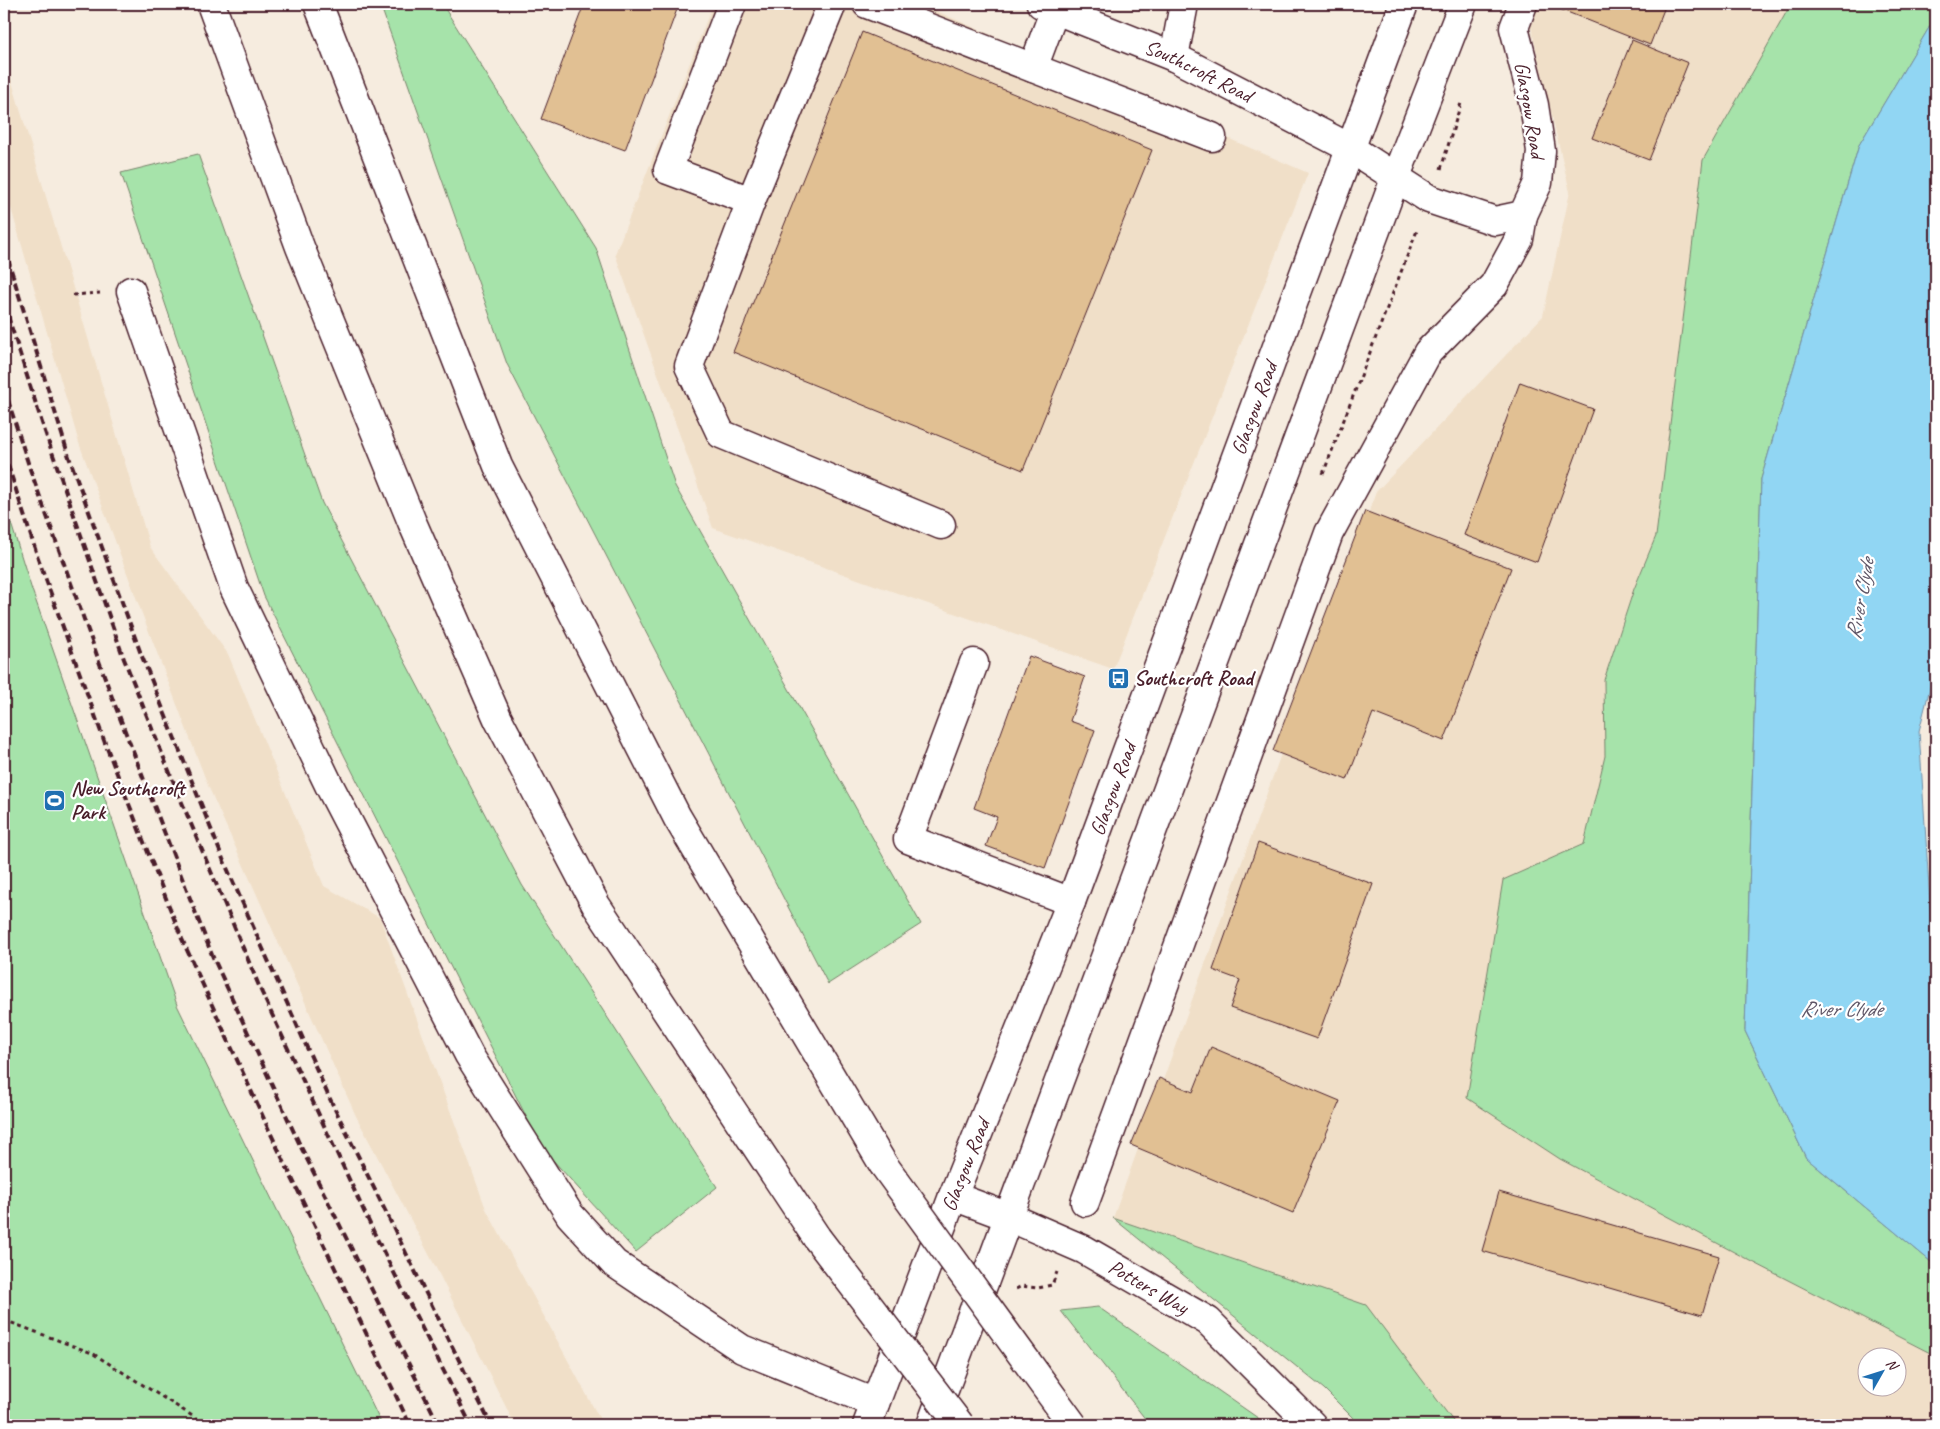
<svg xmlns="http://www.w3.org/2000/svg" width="1940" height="1429" viewBox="0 0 1940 1429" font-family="Caveat,sans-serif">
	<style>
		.built { fill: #f0dfc8; fill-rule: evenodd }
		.green { fill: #a6e3aa; stroke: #78816a }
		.water { fill: #91d6f3; stroke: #758da3 }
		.building { fill: #e1c093; stroke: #4a1f2b }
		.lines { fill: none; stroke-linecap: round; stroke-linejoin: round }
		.minor-casing { stroke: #4a1f2b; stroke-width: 31 }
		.major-casing { stroke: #4a1f2b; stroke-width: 31 }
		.highway-casing { stroke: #4a1f2b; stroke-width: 31 }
		.path { stroke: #4a1f2b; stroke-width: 3; stroke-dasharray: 4 4; stroke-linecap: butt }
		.minor { stroke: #fff; stroke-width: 28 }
		.major { stroke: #fff; stroke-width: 28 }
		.highway { stroke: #fff; stroke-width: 28 }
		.rail { stroke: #4a1f2b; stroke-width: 4; stroke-dasharray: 8 4; stroke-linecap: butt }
		.highway-bridge-casing { stroke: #4a1f2b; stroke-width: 31; stroke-linecap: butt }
		.highway-bridge { stroke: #fff; stroke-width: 28 }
		.labels { text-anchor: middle; stroke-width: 4.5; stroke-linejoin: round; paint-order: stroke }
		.street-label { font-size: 21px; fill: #4a1f2b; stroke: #fff }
		.poi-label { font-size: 21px; font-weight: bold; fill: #4a1f2b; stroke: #fff; text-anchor: start }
		.water-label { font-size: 22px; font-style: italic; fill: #5f5667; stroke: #fff }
	</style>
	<rect width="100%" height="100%" fill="#f6ecdf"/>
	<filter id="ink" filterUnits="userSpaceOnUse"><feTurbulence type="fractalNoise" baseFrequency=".02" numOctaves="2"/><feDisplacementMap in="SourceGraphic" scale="10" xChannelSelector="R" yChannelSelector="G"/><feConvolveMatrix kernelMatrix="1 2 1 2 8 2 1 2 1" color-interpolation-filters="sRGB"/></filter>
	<g filter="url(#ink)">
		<!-- built -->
		<path class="built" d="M713,4H920L1308,173L1113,669L713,528L615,254Z
			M1538,4H1791L1703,160L1656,536L1634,589L1604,680L1605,756L1584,844L1503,880L1560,1159L1745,1258L1936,1356V1425H1389L1366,1305L1113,1218L1376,492L1543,316L1570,192L1531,27ZM1868,1356H1898V1386H1868Z
			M4,55L150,547L228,654L324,886L380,918L486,1209L603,1425H515L433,1262L356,1116L209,788L141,611L79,443L4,184Z"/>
		<!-- green -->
		<path class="green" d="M380,4H442L596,248L675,486L921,924L828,984L507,364Z
			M1791,4H1936V16L1859,145L1761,479L1745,1031L1806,1158L1936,1266V1356L1745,1258L1560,1159L1467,1098L1503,880L1584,844L1605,756L1604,680L1634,589L1656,536L1703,160Z
			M198,154L322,503L522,885L717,1187L636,1252L542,1148L264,596L121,173Z
			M4,501L31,587L177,1005L382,1425H4Z
			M1113,1218L1366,1305L1456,1425H1360L1324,1389Z
			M1098,1307L1268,1425H1150L1061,1311Z"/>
		<!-- water -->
		<path class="water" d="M1936,16V664L1919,731L1931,919L1936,927V1266L1806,1158L1745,1031L1761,479L1859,145Z"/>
		<!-- building -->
		<path class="building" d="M584,4H679L625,150L541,119Z
			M1547,4H1666L1650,45Z
			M862,32L1152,150L1023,470L733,352Z
			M1632,40L1688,63L1649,160L1592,138Z
			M1520,382L1593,409L1537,562L1464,535Z
			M1365,511L1511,568L1444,741L1373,713L1347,780L1273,751Z
			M1029,656L1085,677L1070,721L1095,730L1045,868L986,846L997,817L974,808Z
			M1258,843L1373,884L1317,1039L1230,1008L1240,980L1213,970Z
			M1211,1047L1340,1101L1293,1213L1131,1145L1159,1078L1193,1092Z
			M1499,1192L1719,1256L1702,1315L1482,1251Z"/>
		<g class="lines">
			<defs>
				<g id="minor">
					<path d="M732,4L668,170L751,201L832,4"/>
					<path d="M867,4L1212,137"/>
					<path id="s1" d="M1041,4L1174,57L1350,148L1429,199L1495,221L1523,215L1538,183L1541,151L1534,105L1514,28L1523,4"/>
					<path d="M1174,57L1184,4"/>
					<path d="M1033,68L1055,9"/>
					<path d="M751,201L689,366L721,434L941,525"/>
					<path d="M131,291L234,588L329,785L469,1055L570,1215L614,1263L742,1349L875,1403"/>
					<path d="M974,663L908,839L1071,902"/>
					<path id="s2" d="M953,1196L1009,1217L1085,1250L1208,1321L1312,1425"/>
					<path d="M1085,1202L1329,533L1428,352L1494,285L1519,239L1523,215"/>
				</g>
				<g id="major">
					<path id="s3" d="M867,1425L953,1196L1071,902L1404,4"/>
					<path d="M931,1425L1395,179L1463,4"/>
				</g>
				<path id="highway" d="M211,4L300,247L412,522L498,719L596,905L817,1238
					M318,4L498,466L677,817L883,1164"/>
			</defs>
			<!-- minor casing -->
			<use href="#minor" class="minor-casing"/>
			<!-- major casing -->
			<use href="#major" class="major-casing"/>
			<!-- highway casing -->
			<use href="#highway" class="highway-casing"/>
			<!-- path -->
			<path class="path" d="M1441,169L1461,103
				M73,295L100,293
				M1323,474L1418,228
				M1016,1289L1022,1286L1038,1288L1052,1285L1057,1272
				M4,1320L92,1353L194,1417L201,1425"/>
			<!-- minor -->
			<use href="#minor" class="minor"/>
			<!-- major -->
			<use href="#major" class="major"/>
			<!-- highway -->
			<use href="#highway" class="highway"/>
			<!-- rail -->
			<path class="rail" d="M4,247L69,457L141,654L223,859L328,1095L491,1425
				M4,304L43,426L124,659L178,793L262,993L377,1239L471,1425
				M4,388L30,469L113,700L212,955L299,1143L439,1425
				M4,453L38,558L105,743L182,939L269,1130L410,1425"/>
			<defs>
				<path id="highway-bridge" d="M883,1164L1073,1425
					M817,1238L960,1425"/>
			</defs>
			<!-- highway-bridge casing -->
			<use href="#highway-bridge" class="highway-bridge-casing"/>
			<!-- highway-bridge -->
			<use href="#highway-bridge" class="highway-bridge"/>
		</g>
	</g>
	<!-- icons -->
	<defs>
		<symbol id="bus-square" viewBox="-11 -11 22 22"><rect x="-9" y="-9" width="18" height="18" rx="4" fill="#1f6fb2" stroke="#fff"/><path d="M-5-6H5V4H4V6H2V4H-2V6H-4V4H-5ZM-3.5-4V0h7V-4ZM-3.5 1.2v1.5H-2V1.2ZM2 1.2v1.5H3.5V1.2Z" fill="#fff"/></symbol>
		<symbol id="stadium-square" viewBox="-11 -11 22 22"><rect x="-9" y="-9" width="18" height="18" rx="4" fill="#1f6fb2" stroke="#fff"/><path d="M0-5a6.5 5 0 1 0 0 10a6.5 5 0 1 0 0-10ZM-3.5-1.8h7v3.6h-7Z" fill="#fff"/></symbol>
	</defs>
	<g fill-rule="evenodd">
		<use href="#bus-square" x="1106" y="666" width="25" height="25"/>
		<use href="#stadium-square" x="42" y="788" width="25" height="25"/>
	</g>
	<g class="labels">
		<!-- street labels -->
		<g class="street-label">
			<text dy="7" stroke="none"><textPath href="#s1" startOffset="171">Southcroft Road</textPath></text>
			<text transform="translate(1530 110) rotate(80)" y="7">Glasgow Road</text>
			<text dy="7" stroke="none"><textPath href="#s3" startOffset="1088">Glasgow Road</textPath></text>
			<text dy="7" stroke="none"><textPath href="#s3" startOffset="682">Glasgow Road</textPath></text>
			<text dy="7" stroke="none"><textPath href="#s3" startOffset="278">Glasgow Road</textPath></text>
			<text dy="7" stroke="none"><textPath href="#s2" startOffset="216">Potters Way</textPath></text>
		</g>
		<!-- poi labels -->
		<g class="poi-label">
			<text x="1134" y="685">Southcroft Road</text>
			<text x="71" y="795">New Southcroft<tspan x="71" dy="24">Park</tspan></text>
		</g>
		<!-- water labels -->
		<g class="water-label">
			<text transform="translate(1859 599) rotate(-80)" y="8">River Clyde</text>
			<text x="1841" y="1016">River Clyde</text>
		</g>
	</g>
	<!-- margin -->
	<rect width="1940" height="1429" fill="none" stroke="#fff" stroke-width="20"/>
	<rect x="10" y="10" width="1920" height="1409" fill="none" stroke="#4a1f2b" stroke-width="2" filter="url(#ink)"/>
	<!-- north arrow -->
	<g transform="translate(1882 1372) rotate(51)"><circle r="24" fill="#ffffff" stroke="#b7a5aa"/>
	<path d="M0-4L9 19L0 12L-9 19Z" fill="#1f6fb2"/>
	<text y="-8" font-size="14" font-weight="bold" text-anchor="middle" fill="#4a1f2b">N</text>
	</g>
</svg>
